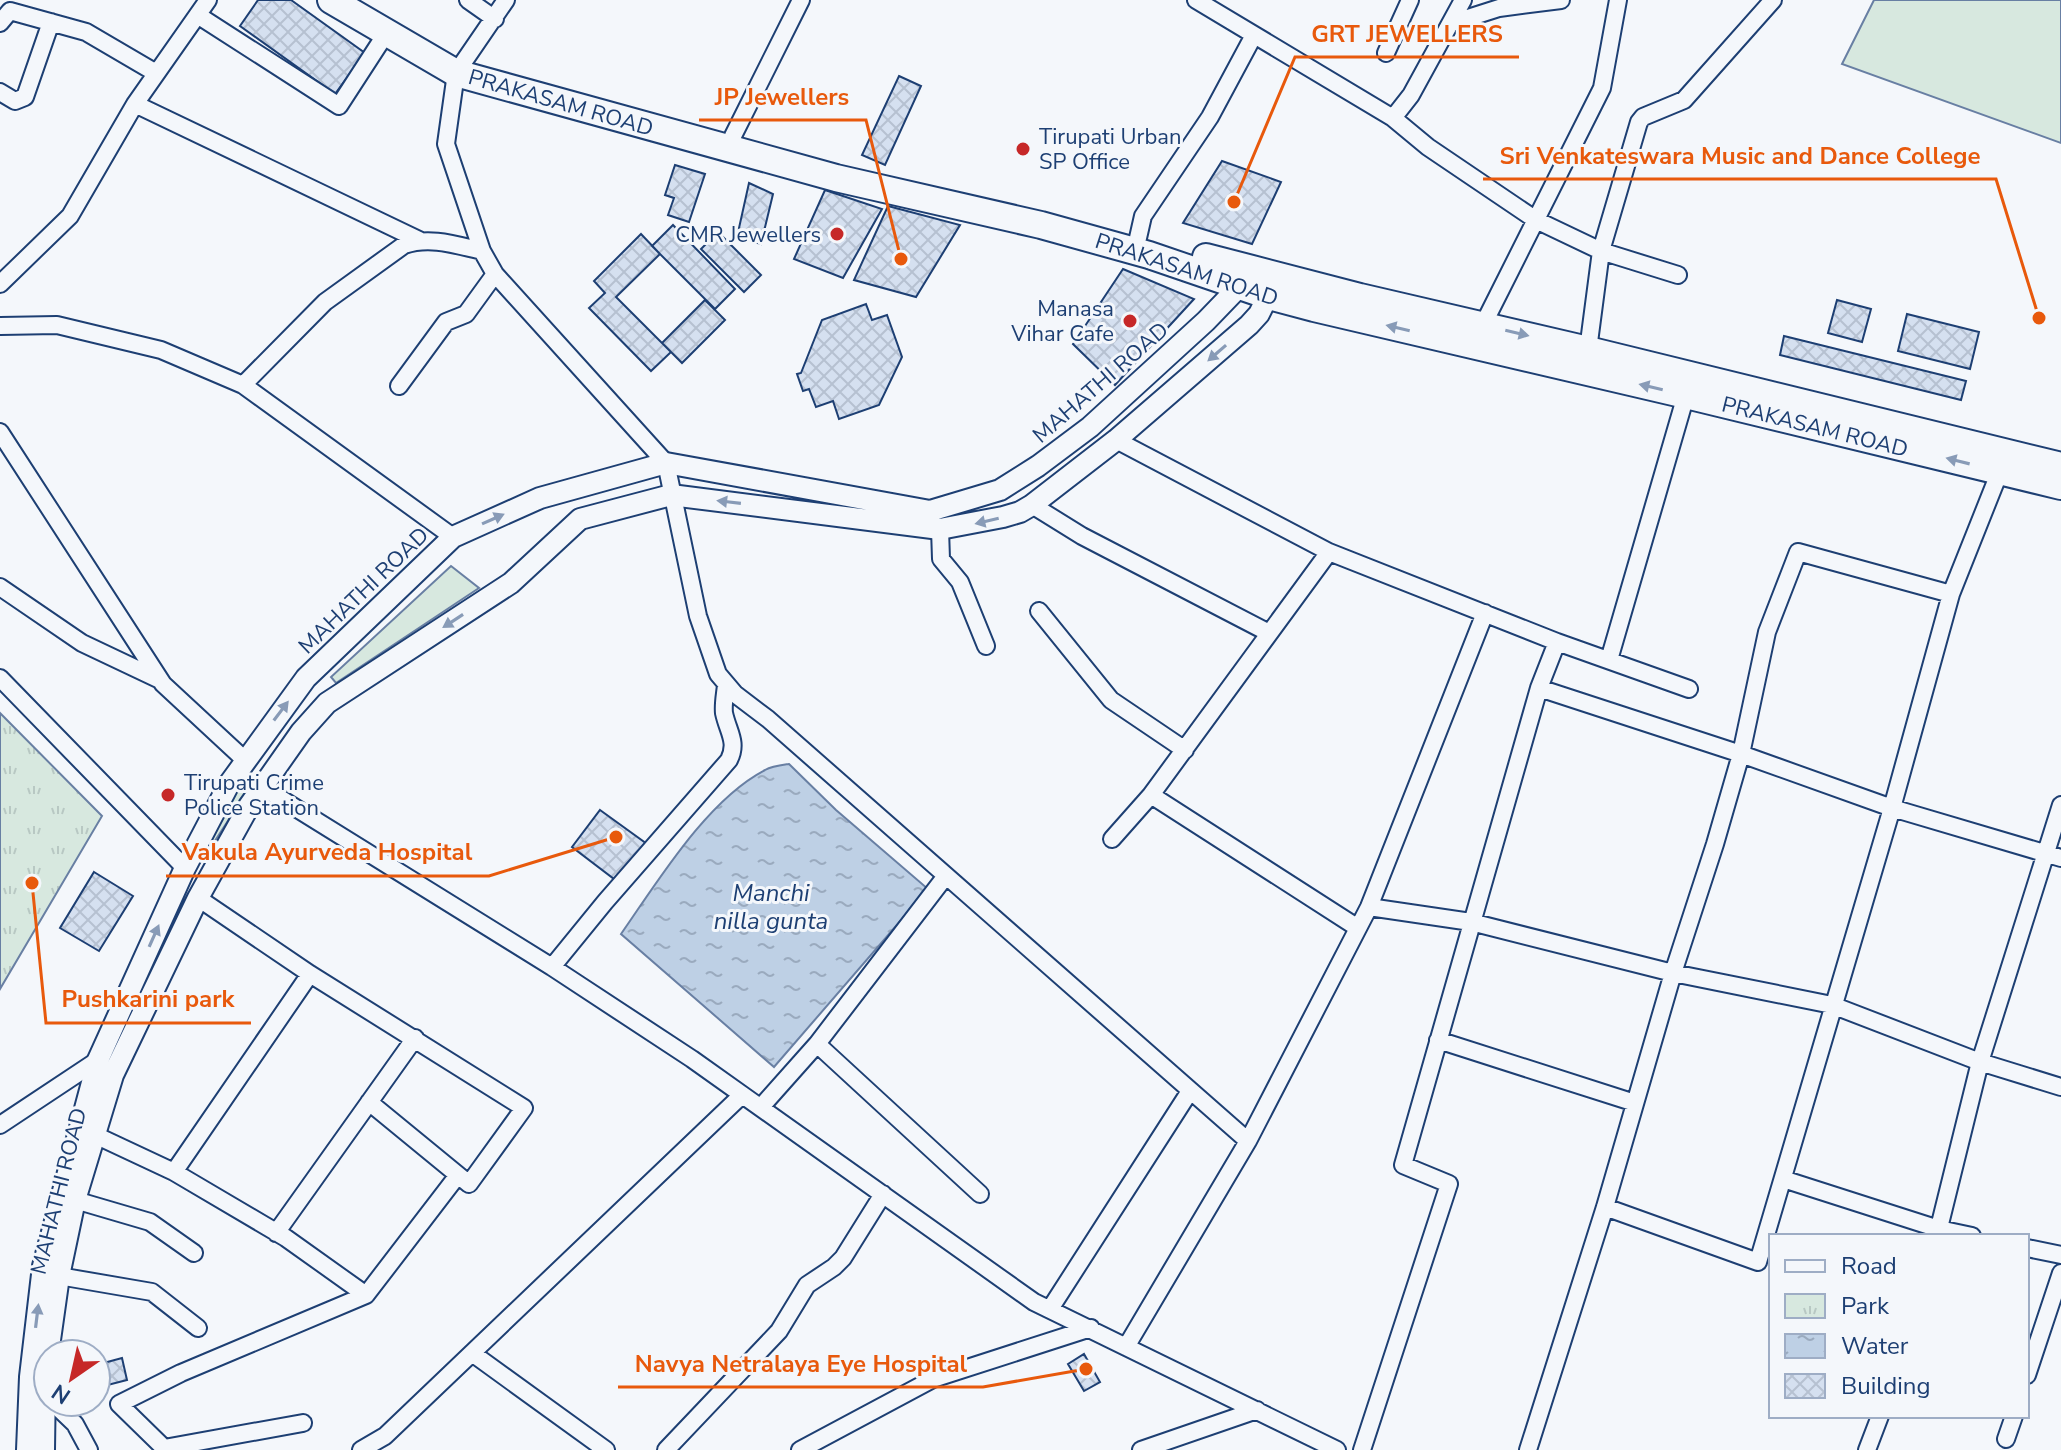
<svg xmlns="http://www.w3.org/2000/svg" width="2061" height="1450" viewBox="0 0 2061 1450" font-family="'Nunito Sans',sans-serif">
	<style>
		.grass { fill: #d7e8df; stroke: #687fa3; stroke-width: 2 }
		.park { fill: url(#park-tufts); stroke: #687fa3; stroke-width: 2 }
		.water { fill: url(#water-ripples); stroke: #687fa3; stroke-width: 2 }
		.building { fill: url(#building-cross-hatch); stroke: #1d3f73; stroke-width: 2 }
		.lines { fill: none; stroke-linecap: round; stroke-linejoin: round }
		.minor-casing { stroke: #1d3f73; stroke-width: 20 }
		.tertiary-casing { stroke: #1d3f73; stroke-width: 24 }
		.primary-casing { stroke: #1d3f73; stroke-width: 30 }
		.minor { stroke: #f4f7fb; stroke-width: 16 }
		.tertiary { stroke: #f4f7fb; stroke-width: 20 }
		.primary { stroke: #f4f7fb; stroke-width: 26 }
		.oneway { fill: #889bb7 }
		.poi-dot { fill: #c62828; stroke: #f4f7fb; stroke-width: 3 }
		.labels { text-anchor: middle; stroke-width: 6; stroke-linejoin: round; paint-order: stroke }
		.street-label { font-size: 22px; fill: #1d3f73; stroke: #f4f7fb }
		.poi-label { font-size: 22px; fill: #1d3f73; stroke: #f4f7fb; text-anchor: start }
		.water-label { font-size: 24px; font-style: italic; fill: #1d3f73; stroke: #f4f7fb }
		.leader { fill: none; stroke: #e8590c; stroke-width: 3 }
		.callout-dot { fill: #e8590c; stroke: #f4f7fb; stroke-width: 3 }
		.callout-label { font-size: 24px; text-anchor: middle; font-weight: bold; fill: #e8590c; stroke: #f4f7fb; stroke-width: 6; stroke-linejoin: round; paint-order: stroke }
	</style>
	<defs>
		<pattern id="park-tufts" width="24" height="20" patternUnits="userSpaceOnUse" patternTransform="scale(2)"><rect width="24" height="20" fill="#d7e8df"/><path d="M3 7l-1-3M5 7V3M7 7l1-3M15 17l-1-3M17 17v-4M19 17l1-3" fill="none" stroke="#b8c8c3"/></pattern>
		<pattern id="water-ripples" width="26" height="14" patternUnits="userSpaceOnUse" patternTransform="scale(2)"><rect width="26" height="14" fill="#bed0e5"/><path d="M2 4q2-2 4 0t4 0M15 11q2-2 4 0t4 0" fill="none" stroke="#9aaabe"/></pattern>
		<pattern id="building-cross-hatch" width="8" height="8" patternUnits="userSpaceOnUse" patternTransform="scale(2)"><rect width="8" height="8" fill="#d5e0f0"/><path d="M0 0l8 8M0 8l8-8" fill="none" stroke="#b6c1d1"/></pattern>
	</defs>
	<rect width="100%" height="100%" fill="#f4f7fb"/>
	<!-- grass -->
	<path class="grass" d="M1874,0H2061V143L1842,64Z
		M451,566L479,588L336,683L331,677Z
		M237,788L246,793L209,850L208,848Z"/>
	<!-- park -->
	<path class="park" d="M0,713L102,816L0,989Z"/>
	<!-- water -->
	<path class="water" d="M789,764L836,810L928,889L774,1067L621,934C658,881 707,800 765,770C772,766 782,765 789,764Z"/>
	<!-- building -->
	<path class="building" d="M258,0H291L365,53L335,94L240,26Z
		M899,76L921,86L885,165L862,155Z
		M1222,161L1281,182L1252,244L1183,223Z
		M675,165L705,174L689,222L668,215L674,198L665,195Z
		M749,183L773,194L761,244L737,237Z
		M825,190L882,209L843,278L794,259Z
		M888,206L960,225L916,297L854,280Z
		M673,225L735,289L715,309L652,246Z
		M718,232L761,275L744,292L701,249Z
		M641,234L660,254L616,297L671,352L651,371L589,308L605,293L594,281Z
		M1123,269L1194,299L1115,385L1073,344Z
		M705,300L725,320L682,363L662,343Z
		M1837,300L1871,309L1862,342L1828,333Z
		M866,304L872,320L887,315L902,357L879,405L839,419L833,401L816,407L809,389L803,391L797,374L801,373L822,320Z
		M1907,314L1979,332L1970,369L1898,351Z
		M1784,336L1966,381L1961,400L1780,355Z
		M600,810L647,844L618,882L572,847Z
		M94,872L133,896L99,951L60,928Z
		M1084,1354L1100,1382L1084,1391L1068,1364Z
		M122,1358L127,1380L96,1388V1365Z"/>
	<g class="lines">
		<defs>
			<path id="minor" d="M468,0L495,19
				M506,0L456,73L446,144L482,251L495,274L666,463L698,616L718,674L735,694L768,719L1248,1141
				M1196,0L1393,118L1428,147L1536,220L1601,251L1678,275
				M199,16L339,106L387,32
				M0,23L10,11L86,32L156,73
				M1452,23L1499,8L1561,0
				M1386,53L1410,0
				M0,92L15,101L25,97L51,22
				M135,104L419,240
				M1393,118L1411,95L1463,0
				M733,136L801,0
				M1138,238L1143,216L1210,117L1254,35
				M0,284L70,216L135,104L208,0
				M1483,325L1602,88L1618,0
				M0,326L57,325L161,350L243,385L325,302L404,245C430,236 456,245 482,251
				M1588,350L1601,251L1639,122L1643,117L1684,100L1773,0
				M243,385L453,537
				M399,386L446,322L466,314L495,274
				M0,432L163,684L245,760
				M1116,440L1329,552L1557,642L1689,689
				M1032,505L1082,536L1269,633
				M940,529L941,559L960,582L986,646
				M0,587L82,643L158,679
				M1039,611L1111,700L1185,750
				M1609,660L1686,395
				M0,678L185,868
				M1539,688L1741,754L1892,808L2061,858
				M262,787L552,967L692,1059L1034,1302L1337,1450
				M1151,795L1329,552
				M1112,839L1151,795L1358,928
				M198,898L310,974L524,1108L469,1184L369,1102
				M1369,907L1471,922L1673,973L1832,1005L1980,1062L2061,1087
				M552,967L605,902L729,760C738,742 728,732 724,713C723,704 725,695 726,685
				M1438,1040L1635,1103
				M817,1044L980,1194
				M761,1107L817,1044L945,877
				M0,1125L98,1060L101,1063
				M95,1135L174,1172L286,1238L366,1295L181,1373L119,1404L164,1448L303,1423
				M174,1172L310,974
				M1783,1179L1939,1229L1972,1236
				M75,1200L150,1222L194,1253
				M1605,1207L1758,1262L1892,808L1951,594L2000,471
				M276,1233L415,1038
				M1937,1236L1980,1062L2061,805
				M2027,1248L2061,1255
				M59,1276L152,1292L198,1328
				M366,1295L458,1175
				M1050,1309L1190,1091
				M1126,1347L1248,1141L1369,907L1485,613
				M472,1353L606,1450
				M2027,1375L2061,1273
				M52,1402L75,1424L89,1450
				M2006,1439L2014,1416
				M361,1450L385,1436L742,1095
				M666,1450L779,1331L807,1285L834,1267L843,1258L883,1194
				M800,1450L933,1379L1091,1328
				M1141,1450L1257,1410
				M1362,1450L1449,1184L1403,1165L1539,688L1557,642
				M1528,1450L1605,1207L1673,973L1715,844L1741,754L1767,632L1798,552L1951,594
				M1867,1450L1880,1416"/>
			<path id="tertiary" d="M48,1354L59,1276L75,1200L113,1075L198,898L249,806L301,732L327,703L511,583L580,519L671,495L940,529L1003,517L1020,512L1032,505L1116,440L1249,325L1259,314L1274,284
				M27,1450L30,1377L43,1266L98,1060L185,868L229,784L306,678L453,537L540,498L666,463L930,511L1000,490L1038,466L1090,427L1206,321L1233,293L1243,276
				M44,1450L45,1379L48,1357"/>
			<path id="primary" d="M331,0L456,73L836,178L1041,225L1149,255L1269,296L1314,308L1686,395L2061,486
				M1206,257L1360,297L1588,350L2061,466"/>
		</defs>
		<!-- minor casing -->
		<use href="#minor" class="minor-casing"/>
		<!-- tertiary casing -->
		<use href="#tertiary" class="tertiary-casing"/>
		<!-- primary casing -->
		<use href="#primary" class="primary-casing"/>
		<!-- minor -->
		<use href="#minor" class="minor"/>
		<!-- tertiary -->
		<use href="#tertiary" class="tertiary"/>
		<!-- primary -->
		<use href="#primary" class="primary"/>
	</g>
	<!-- one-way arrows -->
	<defs><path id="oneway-solid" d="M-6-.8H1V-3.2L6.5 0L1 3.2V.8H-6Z" transform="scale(2)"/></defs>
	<g class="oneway">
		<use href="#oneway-solid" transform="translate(1398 328) rotate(-167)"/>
		<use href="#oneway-solid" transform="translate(1517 333) rotate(13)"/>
		<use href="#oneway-solid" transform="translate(1217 353) rotate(139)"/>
		<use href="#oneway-solid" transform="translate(1651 387) rotate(-167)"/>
		<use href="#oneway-solid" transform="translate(1958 461) rotate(-166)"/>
		<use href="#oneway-solid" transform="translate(729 502) rotate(-173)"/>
		<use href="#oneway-solid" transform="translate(493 519) rotate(-24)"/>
		<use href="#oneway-solid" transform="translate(987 521) rotate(167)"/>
		<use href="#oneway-solid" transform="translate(453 621) rotate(147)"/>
		<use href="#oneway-solid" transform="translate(281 711) rotate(-53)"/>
		<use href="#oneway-solid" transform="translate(154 936) rotate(-66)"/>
		<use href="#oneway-solid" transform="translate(37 1316) rotate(-83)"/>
	</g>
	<!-- markers -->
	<g class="poi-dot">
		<circle cx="1023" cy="149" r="8"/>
		<circle cx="837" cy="234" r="8"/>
		<circle cx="1130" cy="321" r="8"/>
		<circle cx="168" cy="795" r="8"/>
	</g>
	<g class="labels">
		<!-- street labels -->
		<g class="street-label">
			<text transform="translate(561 102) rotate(16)" y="8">PRAKASAM ROAD</text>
			<text transform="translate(1187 269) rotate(18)" y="8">PRAKASAM ROAD</text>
			<text transform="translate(1100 382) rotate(-41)" y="8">MAHATHI ROAD</text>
			<text transform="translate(1815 426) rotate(14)" y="8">PRAKASAM ROAD</text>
			<text transform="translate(363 590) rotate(-44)" y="8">MAHATHI ROAD</text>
			<text transform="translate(58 1191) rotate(-76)" y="8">MAHATHI ROAD</text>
		</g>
		<!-- poi labels -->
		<g class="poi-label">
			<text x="1039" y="144">Tirupati Urban<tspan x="1039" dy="25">SP Office</tspan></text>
			<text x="821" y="242" text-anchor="end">CMR Jewellers</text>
			<text x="1114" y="316" text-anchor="end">Manasa<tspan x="1114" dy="25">Vihar Cafe</tspan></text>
			<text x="184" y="790">Tirupati Crime<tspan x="184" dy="25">Police Station</tspan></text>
		</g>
		<!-- water labels -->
		<g class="water-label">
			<text x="771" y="901">Manchi<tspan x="771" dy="28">nilla gunta</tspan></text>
		</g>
	</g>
	<!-- callouts -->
	<path class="leader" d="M1234 202L1295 57H1519M901 259L866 120H699M2039 318L1996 179H1483M616 837L489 876H166M32 883L46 1023H251M1086 1369L983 1387H618"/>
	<g class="callout-dot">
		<circle cx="1234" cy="202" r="8"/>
		<circle cx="901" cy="259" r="8"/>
		<circle cx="2039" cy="318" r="8"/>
		<circle cx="616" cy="837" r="8"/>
		<circle cx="32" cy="883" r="8"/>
		<circle cx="1086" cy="1369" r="8"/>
	</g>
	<g class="callout-label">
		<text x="1407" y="42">GRT JEWELLERS</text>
		<text x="782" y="105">JP Jewellers</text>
		<text x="1740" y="164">Sri Venkateswara Music and Dance College</text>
		<text x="327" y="860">Vakula Ayurveda Hospital</text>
		<text x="148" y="1007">Pushkarini park</text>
		<text x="801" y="1372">Navya Netralaya Eye Hospital</text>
	</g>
	<!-- legend -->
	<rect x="1769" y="1234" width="260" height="184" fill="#f4f7fb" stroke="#9eadc5" stroke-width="2"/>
	<rect x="1785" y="1260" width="40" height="12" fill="#f4f7fb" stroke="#9eadc5" stroke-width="2"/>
	<text x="1841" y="1274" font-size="24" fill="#1d3f73">Road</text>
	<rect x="1785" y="1294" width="40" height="24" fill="url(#park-tufts)" stroke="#9eadc5" stroke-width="2"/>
	<text x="1841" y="1314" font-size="24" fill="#1d3f73">Park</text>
	<rect x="1785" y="1334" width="40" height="24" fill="url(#water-ripples)" stroke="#9eadc5" stroke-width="2"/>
	<text x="1841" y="1354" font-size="24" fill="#1d3f73">Water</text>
	<rect x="1785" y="1374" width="40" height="24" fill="url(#building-cross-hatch)" stroke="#9eadc5" stroke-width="2"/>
	<text x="1841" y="1394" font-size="24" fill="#1d3f73">Building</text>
	<!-- north arrow -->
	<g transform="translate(72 1378) rotate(214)"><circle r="38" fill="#f4f7fb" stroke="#9eadc5" stroke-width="2"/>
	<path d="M0-6L14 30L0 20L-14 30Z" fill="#c62828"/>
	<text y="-12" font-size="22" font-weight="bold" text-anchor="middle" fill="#1d3f73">N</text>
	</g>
</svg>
